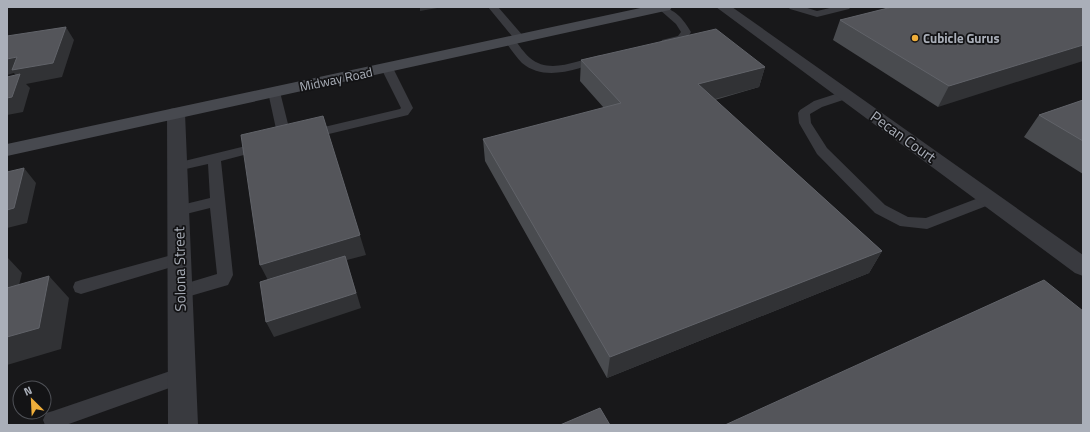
<svg xmlns="http://www.w3.org/2000/svg" width="1090" height="432" viewBox="0 0 1090 432" font-family="'Titillium Web',sans-serif">
	<style>
		.lines { fill: none; stroke-linecap: round; stroke-linejoin: round }
		.lane { fill: #393a3f; fill-rule: evenodd }
		.street { fill: #393a3f; fill-rule: evenodd }
		.secondary { fill: #47494f; fill-rule: evenodd }
		.wall { fill: #494b4f }
		.shaded-wall { fill: #313235 }
		.building { fill: #54555a; stroke: #616369 }
		.poi-dot { fill: #efae3a; stroke: #131315; stroke-width: 1.5 }
		.labels { text-anchor: middle; stroke-width: 3.5; stroke-linejoin: round; paint-order: stroke }
		.far-poi-label { font-size: 13px; font-weight: bold; fill: #aaafb9; stroke: #131315; text-anchor: start }
		.far-street-label { font-size: 13px; fill: #aaafb9; stroke: #131315 }
		.street-label { font-size: 15px; fill: #aaafb9; stroke: #131315 }
	</style>
	<rect width="100%" height="100%" fill="#18181a"/>
	<g class="lines">
		<!-- lane -->
		<path class="lane" d="M488,7H498L524,37L525,39L524,41H516Z
			M659,7C674,7 684,20 691,32L686,40L666,45L662,44L661,42L662,40L678,36L681,32L676,24L660,10Z
			M788,7H804L817,11L834,7H851L849,9L817,17L790,9Z
			M510,38L514,39C519,45 524,53 530,58C550,75 578,60 600,55L606,58L604,60C579,68 546,83 522,63C516,57 510,48 505,41Z
			M387,65L391,66L393,68L413,108L408,115L308,139L303,138L302,135L303,132L400,109L401,108L381,68L383,66Z
			M274,88L278,89L280,92L292,140L290,143L221,161L233,275L228,285L180,299L174,297L172,292L174,287L217,274L210,208L178,216L173,215L171,211L173,207L210,198L208,164L177,171L172,170L170,167L172,164L278,138L268,92L270,89Z
			M845,91L849,92L851,95L849,98L822,107L810,114L811,123L827,148L885,205L908,217L926,218L989,194L994,195L996,199L994,203L927,229L900,226L875,213L817,154L799,123L798,113L800,110L814,101Z
			M179,253L185,255L187,259L185,263L81,294L75,292L73,287L75,282L81,280Z
			M182,367L189,369L191,375L189,381L66,425H45L43,420L46,413L53,411Z"/>
		<!-- street -->
		<path class="street" d="M716,7H732L1083,255V276L1075,273Z
			M176,108L182,109L185,113L198,425H168L167,113L170,109Z"/>
		<!-- secondary -->
		<path class="secondary" d="M645,7H672L670,10L665,11L7,156V144Z"/>
	</g>
	<!-- wall -->
	<path class="wall" d="M1083,7L938,107L833,40L840,20Z
		M581,60L765,67L759,87L715,100L882,251L869,273L607,378L485,161L483,139L604,108L580,81Z
		M1083,100V174L1024,137L1039,115Z"/>
	<!-- shaded-wall -->
	<path class="shaded-wall" d="M420,7H443L420,11Z
		M66,27L74,40L62,77L26,84L30,88L23,112L7,115V98L18,79L14,73L7,75V59L17,57Z
		M1083,45V61L938,107L949,86Z
		M765,67L759,87L693,105L698,84Z
		M323,116L366,255L347,260L350,271L361,308L274,337L266,322L270,284L260,265Z
		M24,168L36,183L27,223L7,228V210Z
		M882,251L869,273L607,378L610,357Z
		M7,257L22,273L12,314L7,309Z
		M49,276L69,298L61,349L7,365V337Z"/>
	<!-- building -->
	<path class="building" d="M892,7H1083V45L949,86L840,20Z
		M66,27L53,63L12,70L17,57L7,59V36Z
		M716,29L765,67L698,84L882,251L610,357L483,139L621,103L581,60Z
		M20,74L12,97L7,98V77Z
		M1083,100V141L1039,115Z
		M323,116L360,235L260,265L241,135Z
		M24,168L14,208L7,210V172Z
		M345,256L356,293L266,322L260,282Z
		M49,276L39,328L7,337V288Z
		M1044,280L1083,311V425H725Z
		M600,408L610,425H560Z"/>
	<!-- markers -->
	<circle class="poi-dot" cx="915" cy="38" r="4"/>
	<g class="labels">
		<!-- far-poi labels -->
		<g class="far-poi-label">
			<text x="923" y="43">Cubicle Gurus</text>
		</g>
		<!-- far-street labels -->
		<g class="far-street-label">
			<text transform="translate(336 79) rotate(-12)" y="5">Midway Road</text>
		</g>
		<!-- street labels -->
		<g class="street-label">
			<text transform="translate(903 137) rotate(36)" y="5">Pecan Court</text>
			<text transform="translate(180 269) rotate(-91)" y="5">Solona Street</text>
		</g>
	</g>
	<!-- border -->
	<rect width="1090" height="432" fill="none" stroke="#aaafb9" stroke-width="16"/>
	<!-- north arrow -->
	<g transform="translate(32 400) rotate(336)"><circle r="19" fill="#131315" stroke="#4f5157"/>
	<path d="M0-3L7 15L0 10L-7 15Z" fill="#efae3a"/>
	<text y="-6" font-size="11" font-weight="bold" text-anchor="middle" fill="#aaafb9">N</text>
	</g>
</svg>
